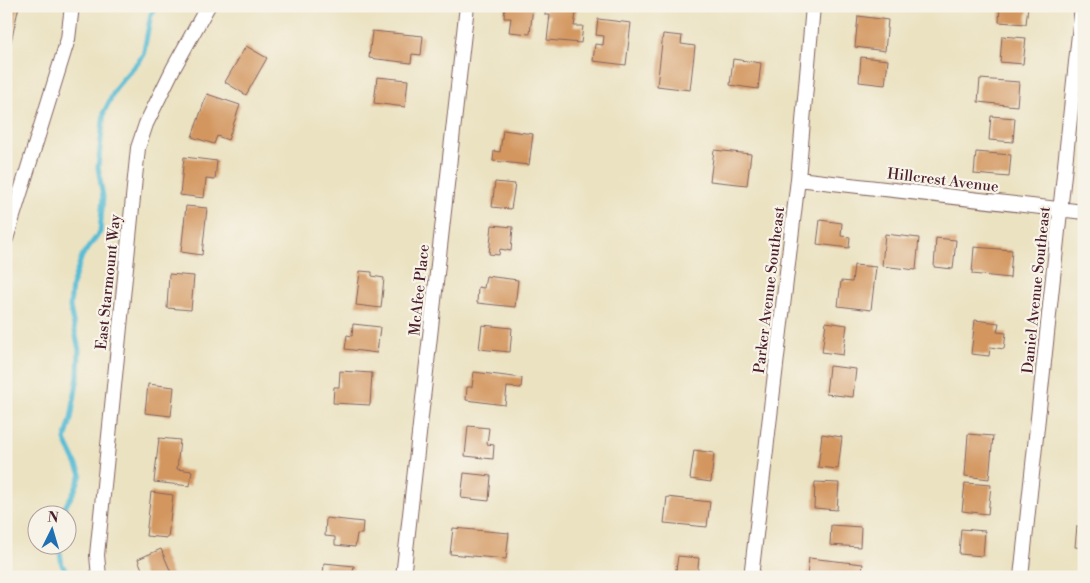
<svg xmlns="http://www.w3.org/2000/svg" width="1090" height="583" viewBox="0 0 1090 583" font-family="'Libre Bodoni',serif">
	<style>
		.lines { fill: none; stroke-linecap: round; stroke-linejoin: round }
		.stream { stroke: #56bcd4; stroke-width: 5 }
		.building { fill: #d3965f }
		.minor-casing { stroke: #826360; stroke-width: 16 }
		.minor { stroke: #fff; stroke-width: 14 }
		.labels { text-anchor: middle; stroke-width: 4.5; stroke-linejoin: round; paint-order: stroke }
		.street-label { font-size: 15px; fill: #4a1f2b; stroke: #f7f3e8 }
	</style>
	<rect width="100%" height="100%" fill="#f7f3e8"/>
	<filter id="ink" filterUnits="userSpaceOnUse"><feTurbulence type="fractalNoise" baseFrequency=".02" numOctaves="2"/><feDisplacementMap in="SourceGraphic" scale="10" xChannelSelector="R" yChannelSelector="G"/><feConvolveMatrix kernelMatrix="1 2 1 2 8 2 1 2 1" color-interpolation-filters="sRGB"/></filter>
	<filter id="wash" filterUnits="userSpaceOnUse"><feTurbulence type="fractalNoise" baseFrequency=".0096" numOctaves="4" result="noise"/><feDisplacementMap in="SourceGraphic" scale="20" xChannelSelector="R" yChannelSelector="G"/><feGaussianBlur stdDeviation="1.12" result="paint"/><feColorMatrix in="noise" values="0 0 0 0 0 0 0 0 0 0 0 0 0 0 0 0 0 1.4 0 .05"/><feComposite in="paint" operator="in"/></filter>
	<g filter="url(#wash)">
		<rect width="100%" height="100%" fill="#ebe2c1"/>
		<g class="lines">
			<!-- stream -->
			<path class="stream" d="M62,516L65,507L75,490L81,474L65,440L71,419L78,376L79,350L70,307L72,285L82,256L100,232L103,197L98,167L104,112L117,86L143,56L151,14L159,6
				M59,546L62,565L71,577"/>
		</g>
		<g id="blocks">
			<!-- building -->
			<path class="building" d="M6,6H19L9,51L6,50Z
				M505,6H533L530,34L509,32L511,18H504Z
				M546,6L577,7L574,26H583L581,43L547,40L550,15H545Z
				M1000,6H1028L1026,24L999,22Z
				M858,16L888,20L885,51L855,47Z
				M598,19L631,23L626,65L593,61L595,44L603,45L604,36L596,35Z
				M372,31L423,36L421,55L412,54L411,63L369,58Z
				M663,34L682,36L681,44L695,46L690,90L657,86Z
				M1002,36L1026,38L1023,64L1000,62Z
				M246,46L267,58L246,95L225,82Z
				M861,57L888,60L885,85L859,82Z
				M733,59L761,63L758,89L730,85Z
				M377,77L408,80L405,107L374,103Z
				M980,79L1019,82L1017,106L978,102Z
				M207,94L240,105L228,140L217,136L214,144L192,137Z
				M991,116L1015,118L1013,142L989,140Z
				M503,130L533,134L529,165L493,161L494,151L500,152Z
				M714,150L751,154L747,185L710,181Z
				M976,152L1011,155L1009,177L974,174Z
				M184,157L217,161L215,180L206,179L204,198L180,195Z
				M495,182L515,184L511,209L492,207Z
				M186,206L207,208L202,255L181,252Z
				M820,220L842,223L841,236L850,237L849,248L817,244Z
				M492,225L513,227L511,251L500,249L499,255L489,254Z
				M885,234L919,238L916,270L882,266Z
				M936,238L956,240L953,269L934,267Z
				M974,247L1012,250L1010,278L972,274Z
				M854,265L876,267L871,310L838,306L841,281L852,282Z
				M360,271L372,272V276L384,278L381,308L356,305Z
				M169,274L194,276L191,310L167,308Z
				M486,276L518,280L515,307L477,303L478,287L484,288Z
				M975,320L999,323L997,332L1006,333L1004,349L990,347L989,356L971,354Z
				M826,322L847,325L843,355L822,352Z
				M353,324L380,327L377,353L345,349L347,335L352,336Z
				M482,325L512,328L510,352L479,349Z
				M829,366L856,369L853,397L826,394Z
				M340,371L372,373L370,405L333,403L334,387H339Z
				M474,372L522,378L521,388L507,387L505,405L466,400L467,387H472Z
				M148,384L174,387L171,416L145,413Z
				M468,426L489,428L487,444L494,445L493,459L465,456Z
				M822,434L842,437L838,469L818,467Z
				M968,434L993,436L989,479L965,476Z
				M159,438L180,440L177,469L192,471L190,486L154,482Z
				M694,450L714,453L711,482L690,479Z
				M464,473L491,476L489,501L461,498Z
				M815,482L839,483L837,510L814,508Z
				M965,483L991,485L988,514L962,511Z
				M151,492L173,495L168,538L146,536Z
				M667,497L710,502L707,527L664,523Z
				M326,518L363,522L362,534H357L355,547L335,545V537L325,536Z
				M831,525L861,527L860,547L830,545Z
				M1077,526L1084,527V548L1075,547Z
				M453,528L509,533L506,559L450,554Z
				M961,529L985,531L983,556L959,554Z
				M161,549L173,577H145L138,559Z
				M678,556L699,558L697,577H675Z
				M809,558L863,564L861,577H807Z
				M324,563L354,566L352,577H323Z
				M952,573L977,575V577H952Z"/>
		</g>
	</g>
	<g filter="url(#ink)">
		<use href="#blocks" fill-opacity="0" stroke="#826360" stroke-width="1"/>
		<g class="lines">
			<defs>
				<path id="minor" d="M798,179L1084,212
					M6,239L68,39L72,6
					M99,577L97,555L138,148L146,124L173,69L208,6
					M403,577L467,6
					M751,577L798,179L813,6
					M1021,577L1082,6"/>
			</defs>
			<!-- minor casing -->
			<use href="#minor" class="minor-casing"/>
			<!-- minor -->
			<use href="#minor" class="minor"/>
		</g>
	</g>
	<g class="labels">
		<!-- street labels -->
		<g class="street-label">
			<text transform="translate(943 180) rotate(7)" y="5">Hillcrest Avenue</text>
			<text transform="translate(108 282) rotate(-84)" y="5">East Starmount Way</text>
			<text transform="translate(419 290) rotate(-84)" y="5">McAfee Place</text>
			<text transform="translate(769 290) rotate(-83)" y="5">Parker Avenue Southeast</text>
			<text transform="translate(1036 290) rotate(-84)" y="5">Daniel Avenue Southeast</text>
		</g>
	</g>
	<!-- margin -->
	<rect width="1090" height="583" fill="none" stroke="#f7f3e8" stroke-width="25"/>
	<!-- north arrow -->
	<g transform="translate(52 530) rotate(5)"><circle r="24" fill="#f7f3e8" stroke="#b29e9c"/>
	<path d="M0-4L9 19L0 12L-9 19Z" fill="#1f6fb2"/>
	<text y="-8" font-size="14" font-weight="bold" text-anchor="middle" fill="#4a1f2b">N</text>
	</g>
</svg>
